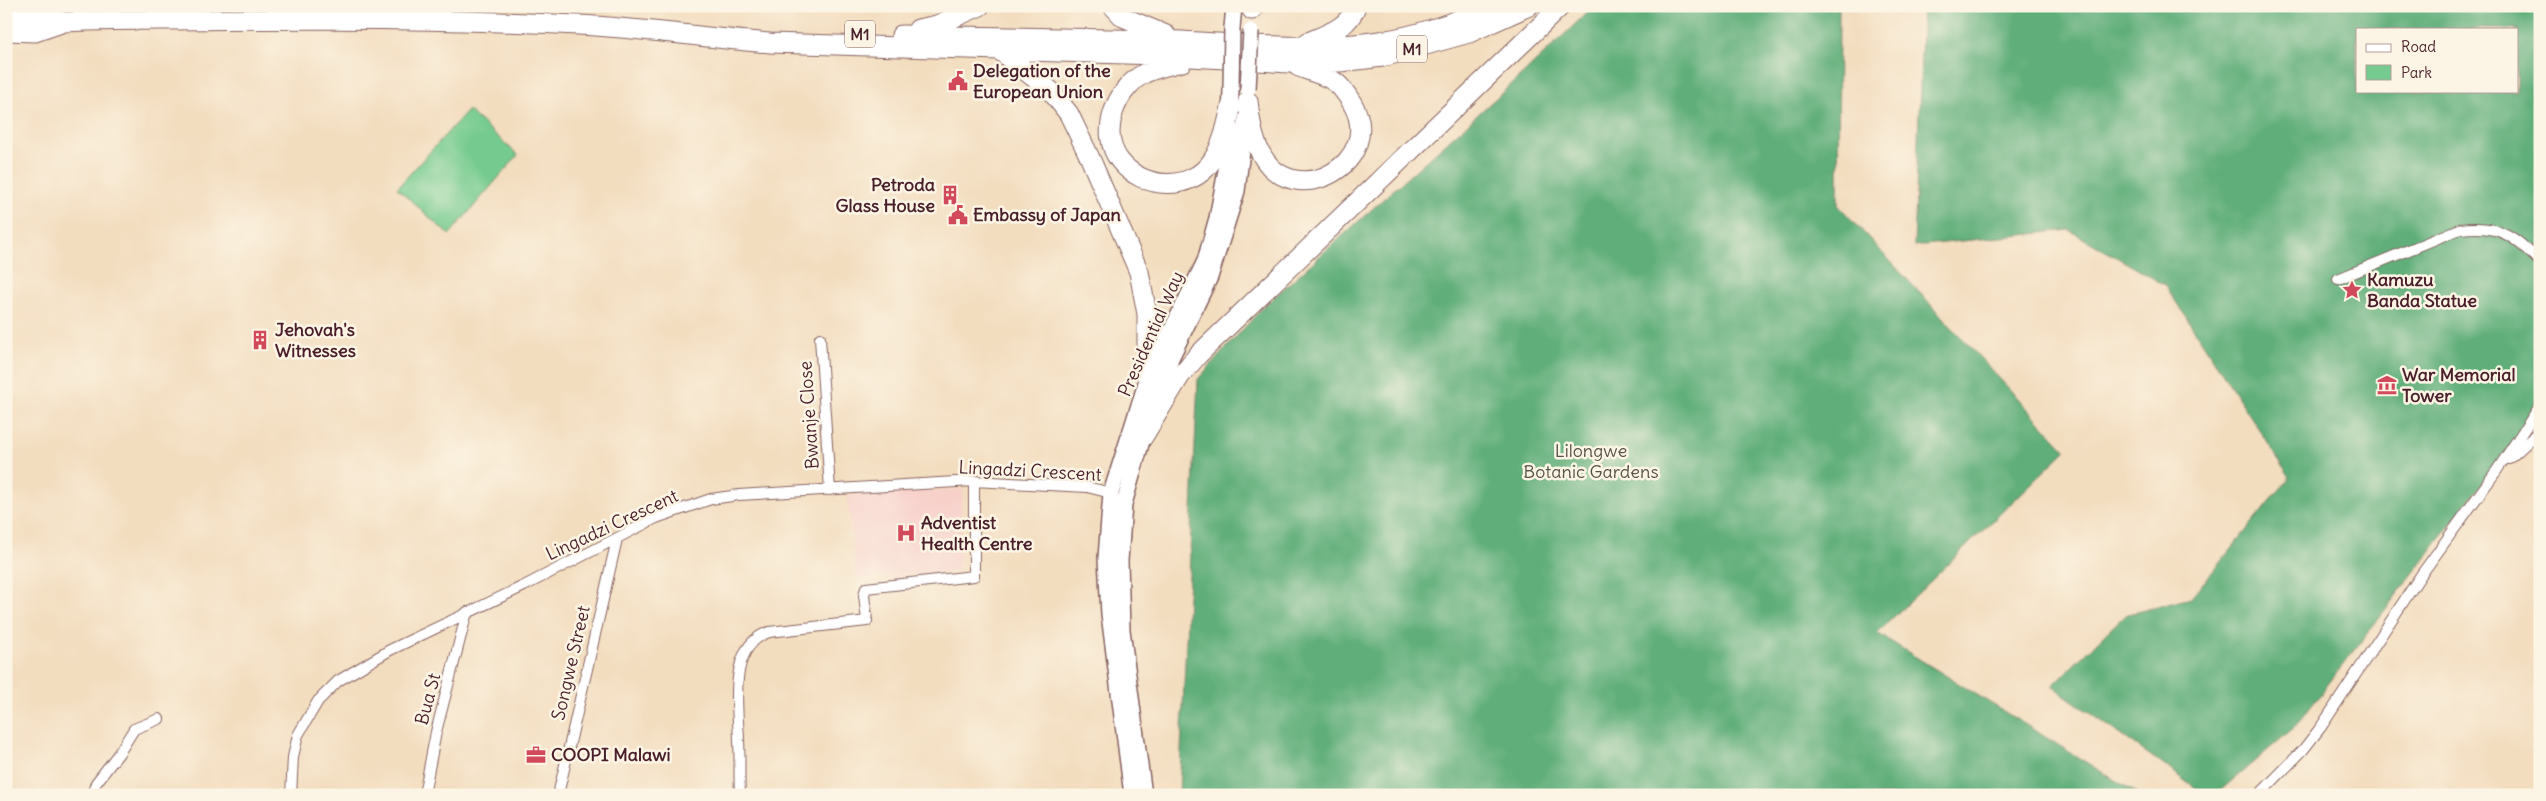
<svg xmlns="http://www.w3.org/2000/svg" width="2546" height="801" viewBox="0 0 2546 801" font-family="Delius,sans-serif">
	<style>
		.built { fill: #f7d0ca }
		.green { fill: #75cb8f; stroke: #60755d }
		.forest { fill: #60af7a; stroke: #556752; fill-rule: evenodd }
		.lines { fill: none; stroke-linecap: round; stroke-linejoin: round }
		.street-casing { stroke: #85625f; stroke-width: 12 }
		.secondary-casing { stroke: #85625f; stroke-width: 18 }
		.highway-casing { stroke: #85625f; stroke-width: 21 }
		.street { stroke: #fff; stroke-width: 10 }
		.secondary { stroke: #fff; stroke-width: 15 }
		.highway { stroke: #fff; stroke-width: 19 }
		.secondary-bridge-casing { stroke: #85625f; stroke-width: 18; stroke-linecap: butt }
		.secondary-bridge { stroke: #fff; stroke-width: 15 }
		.labels { text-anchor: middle; stroke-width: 5; stroke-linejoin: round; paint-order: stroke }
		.shield { fill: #fcf5e5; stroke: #7f5f63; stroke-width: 1 }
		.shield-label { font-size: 16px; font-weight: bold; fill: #4a1f2b }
		.poi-label { font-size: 18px; font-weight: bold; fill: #4a1f2b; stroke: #fcf5e5; text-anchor: start }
		.street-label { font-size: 18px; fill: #4a1f2b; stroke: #fcf5e5 }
		.park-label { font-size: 18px; fill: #575349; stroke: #fcf5e5 }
	</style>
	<rect width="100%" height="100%" fill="#fcf5e5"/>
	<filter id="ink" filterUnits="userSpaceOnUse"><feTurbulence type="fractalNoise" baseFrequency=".02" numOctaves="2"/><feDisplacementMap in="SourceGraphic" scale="10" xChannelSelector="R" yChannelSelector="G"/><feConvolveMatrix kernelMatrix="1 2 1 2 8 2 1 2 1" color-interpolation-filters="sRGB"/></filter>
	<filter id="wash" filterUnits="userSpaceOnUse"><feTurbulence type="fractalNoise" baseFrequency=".0096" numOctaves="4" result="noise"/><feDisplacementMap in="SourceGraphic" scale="20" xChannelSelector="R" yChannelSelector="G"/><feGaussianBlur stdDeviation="1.12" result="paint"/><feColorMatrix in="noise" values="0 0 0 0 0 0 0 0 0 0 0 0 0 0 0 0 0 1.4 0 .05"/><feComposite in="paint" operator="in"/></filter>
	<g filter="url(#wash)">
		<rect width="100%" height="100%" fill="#f3ddbf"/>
		<!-- built -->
		<path class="built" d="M963,489L958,571L857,579L847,495Z"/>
		<!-- green -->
		<path class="green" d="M468,110L518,155L449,235L397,188Z"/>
		<!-- forest -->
		<path class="forest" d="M1594,6H1839L1838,205L2066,450L1877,633L2139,795H1179L1198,379L1264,306L1524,73Z
			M1923,6H2540V408L2296,726L2215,795H2206L2052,686L2125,615L2191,598L2290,477L2165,285L2069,230L1914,246ZM2357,29H2517V91H2357Z"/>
	</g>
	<g filter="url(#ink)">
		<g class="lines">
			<defs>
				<path id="street" d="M2338,279L2460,229C2499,224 2513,235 2540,262
					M820,338L830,490
					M2509,459L2540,431
					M92,795L96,783L119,753L134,729L159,719
					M291,795L293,757L298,735L318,701L338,681L390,650L524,586L656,518L711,499L739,495L904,485L974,481L1087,487L1111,493
					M424,795L436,732L467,612
					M558,795L617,539
					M740,795C739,777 740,758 739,740C738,706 727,646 769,632L867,621L864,595L866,588L974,576V481
					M2259,795L2303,750L2321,727L2421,575L2497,470L2540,406"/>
				<path id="secondary" d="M1232,28L1234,6
					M1132,795L1109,614L1106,558L1111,493L1147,380L1205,261L1217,218L1229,155L1231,89
					M1144,795L1122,630L1120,561L1124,504L1149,416L1171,358L1210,277L1237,191L1246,118"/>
				<path id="highway" d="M1113,6L1123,17L1166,35
					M1252,10L1253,6
					M6,13H32L64,22
					M918,29L937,25L980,6
					M6,31L35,32L64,22L87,21C251,19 414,17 578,25C642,28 706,38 770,43L1158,55L1289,63L1340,62L1383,57L1469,33L1529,6
					M901,35C987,37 1074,38 1161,40C1234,43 1307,52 1380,41C1418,36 1456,22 1491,6
					M1308,42C1327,34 1349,28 1356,6
					M999,50L1051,91L1069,114L1090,158L1139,272L1147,314V380
					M1182,62C1170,65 1157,68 1145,73C1116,88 1098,133 1120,161C1143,190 1191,192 1212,161C1223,145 1227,124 1231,107
					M1248,101C1250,118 1252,136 1260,152C1293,216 1387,161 1352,103C1347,95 1341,85 1332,80C1322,74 1308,71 1297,66
					M1143,437L1180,376L1198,355L1561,6"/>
			</defs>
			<!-- street casing -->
			<use href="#street" class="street-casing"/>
			<!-- secondary casing -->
			<use href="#secondary" class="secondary-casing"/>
			<!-- highway casing -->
			<use href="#highway" class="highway-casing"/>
			<!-- street -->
			<use href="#street" class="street"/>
			<!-- secondary -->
			<use href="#secondary" class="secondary"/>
			<!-- highway -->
			<use href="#highway" class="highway"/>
			<defs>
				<path id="secondary-bridge" d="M1231,89L1232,28
					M1248,89L1251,31"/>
			</defs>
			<!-- secondary-bridge casing -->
			<use href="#secondary-bridge" class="secondary-bridge-casing"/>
			<!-- secondary-bridge -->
			<use href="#secondary-bridge" class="secondary-bridge"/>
		</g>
	</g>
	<!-- icons -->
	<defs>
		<symbol id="civic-bare" viewBox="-9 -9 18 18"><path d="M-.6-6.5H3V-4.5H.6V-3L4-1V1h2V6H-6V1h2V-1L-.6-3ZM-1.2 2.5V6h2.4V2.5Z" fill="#d1495b" stroke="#fcf5e5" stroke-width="2.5" paint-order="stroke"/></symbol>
		<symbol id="building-bare" viewBox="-9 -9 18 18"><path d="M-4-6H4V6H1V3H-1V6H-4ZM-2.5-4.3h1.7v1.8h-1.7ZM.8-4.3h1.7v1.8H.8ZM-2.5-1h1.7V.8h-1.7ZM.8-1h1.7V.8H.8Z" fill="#d1495b" stroke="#fcf5e5" stroke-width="2.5" paint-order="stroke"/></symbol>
		<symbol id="sight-bare" viewBox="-9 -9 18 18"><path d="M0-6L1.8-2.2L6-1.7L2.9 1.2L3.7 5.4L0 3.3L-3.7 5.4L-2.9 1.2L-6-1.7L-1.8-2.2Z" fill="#d1495b" stroke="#fcf5e5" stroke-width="2.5" paint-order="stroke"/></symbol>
		<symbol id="museum-bare" viewBox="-9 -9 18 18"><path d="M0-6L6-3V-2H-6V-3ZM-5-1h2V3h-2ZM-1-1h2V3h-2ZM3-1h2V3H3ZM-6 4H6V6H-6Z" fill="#d1495b" stroke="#fcf5e5" stroke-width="2.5" paint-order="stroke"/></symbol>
		<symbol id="hospital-bare" viewBox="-9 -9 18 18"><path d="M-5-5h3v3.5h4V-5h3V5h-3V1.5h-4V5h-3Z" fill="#d1495b" stroke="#fcf5e5" stroke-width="2.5" paint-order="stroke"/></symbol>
		<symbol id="office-bare" viewBox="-9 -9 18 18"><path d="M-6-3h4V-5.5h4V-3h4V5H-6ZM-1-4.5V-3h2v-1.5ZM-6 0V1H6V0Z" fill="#d1495b" stroke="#fcf5e5" stroke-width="2.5" paint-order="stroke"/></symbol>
	</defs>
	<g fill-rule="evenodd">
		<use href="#civic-bare" x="944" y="67" width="28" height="28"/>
		<use href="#building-bare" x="936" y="181" width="28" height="28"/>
		<use href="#civic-bare" x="944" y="201" width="28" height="28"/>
		<use href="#sight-bare" x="2338" y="276" width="28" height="28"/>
		<use href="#building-bare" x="246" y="326" width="28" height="28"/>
		<use href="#museum-bare" x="2373" y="371" width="28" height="28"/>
		<use href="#hospital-bare" x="892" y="519" width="28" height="28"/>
		<use href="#office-bare" x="522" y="741" width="28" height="28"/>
	</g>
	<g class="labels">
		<!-- shield labels -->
		<g class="shield">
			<rect x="845" y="20.5" width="30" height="27" rx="4"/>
			<rect x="1397" y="35.5" width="30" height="27" rx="4"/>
		</g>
		<g class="shield-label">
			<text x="860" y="40">M1</text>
			<text x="1412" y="55">M1</text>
		</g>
		<!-- poi labels -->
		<g class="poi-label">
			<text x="973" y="77">Delegation of the<tspan x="973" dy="21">European Union</tspan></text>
			<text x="935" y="191" text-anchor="end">Petroda<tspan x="935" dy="21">Glass House</tspan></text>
			<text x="973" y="221">Embassy of Japan</text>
			<text x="2367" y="286">Kamuzu<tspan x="2367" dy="21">Banda Statue</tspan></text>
			<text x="275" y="336">Jehovah's<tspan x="275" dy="21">Witnesses</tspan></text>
			<text x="2402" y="381">War Memorial<tspan x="2402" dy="21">Tower</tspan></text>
			<text x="921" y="529">Adventist<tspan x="921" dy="21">Health Centre</tspan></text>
			<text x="551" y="761">COOPI Malawi</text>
		</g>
		<!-- street labels -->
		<g class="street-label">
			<text transform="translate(1151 334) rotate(-66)" y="6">Presidential Way</text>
			<text transform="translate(809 415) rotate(-94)" y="6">Bwanje Close</text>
			<text transform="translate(1030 471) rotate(3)" y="6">Lingadzi Crescent</text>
			<text transform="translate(612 525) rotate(-25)" y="6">Lingadzi Crescent</text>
			<text transform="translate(571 663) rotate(-77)" y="6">Songwe Street</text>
			<text transform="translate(428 699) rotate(-75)" y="6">Bua St</text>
		</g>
		<!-- park labels -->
		<g class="park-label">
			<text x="1591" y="457">Lilongwe<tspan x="1591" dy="21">Botanic Gardens</tspan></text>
		</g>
	</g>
	<!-- margin -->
	<rect width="2546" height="801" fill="none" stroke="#fcf5e5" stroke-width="25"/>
	<!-- legend -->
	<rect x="2356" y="28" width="162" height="65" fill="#fcf5e5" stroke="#b59f9b"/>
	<rect x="2366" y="44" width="25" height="8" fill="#ffffff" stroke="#b59f9b"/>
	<text x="2401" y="52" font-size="15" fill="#4a1f2b">Road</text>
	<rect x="2366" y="65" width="25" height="15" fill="#75cb8f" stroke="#b59f9b"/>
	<text x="2401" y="78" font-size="15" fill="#4a1f2b">Park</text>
</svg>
